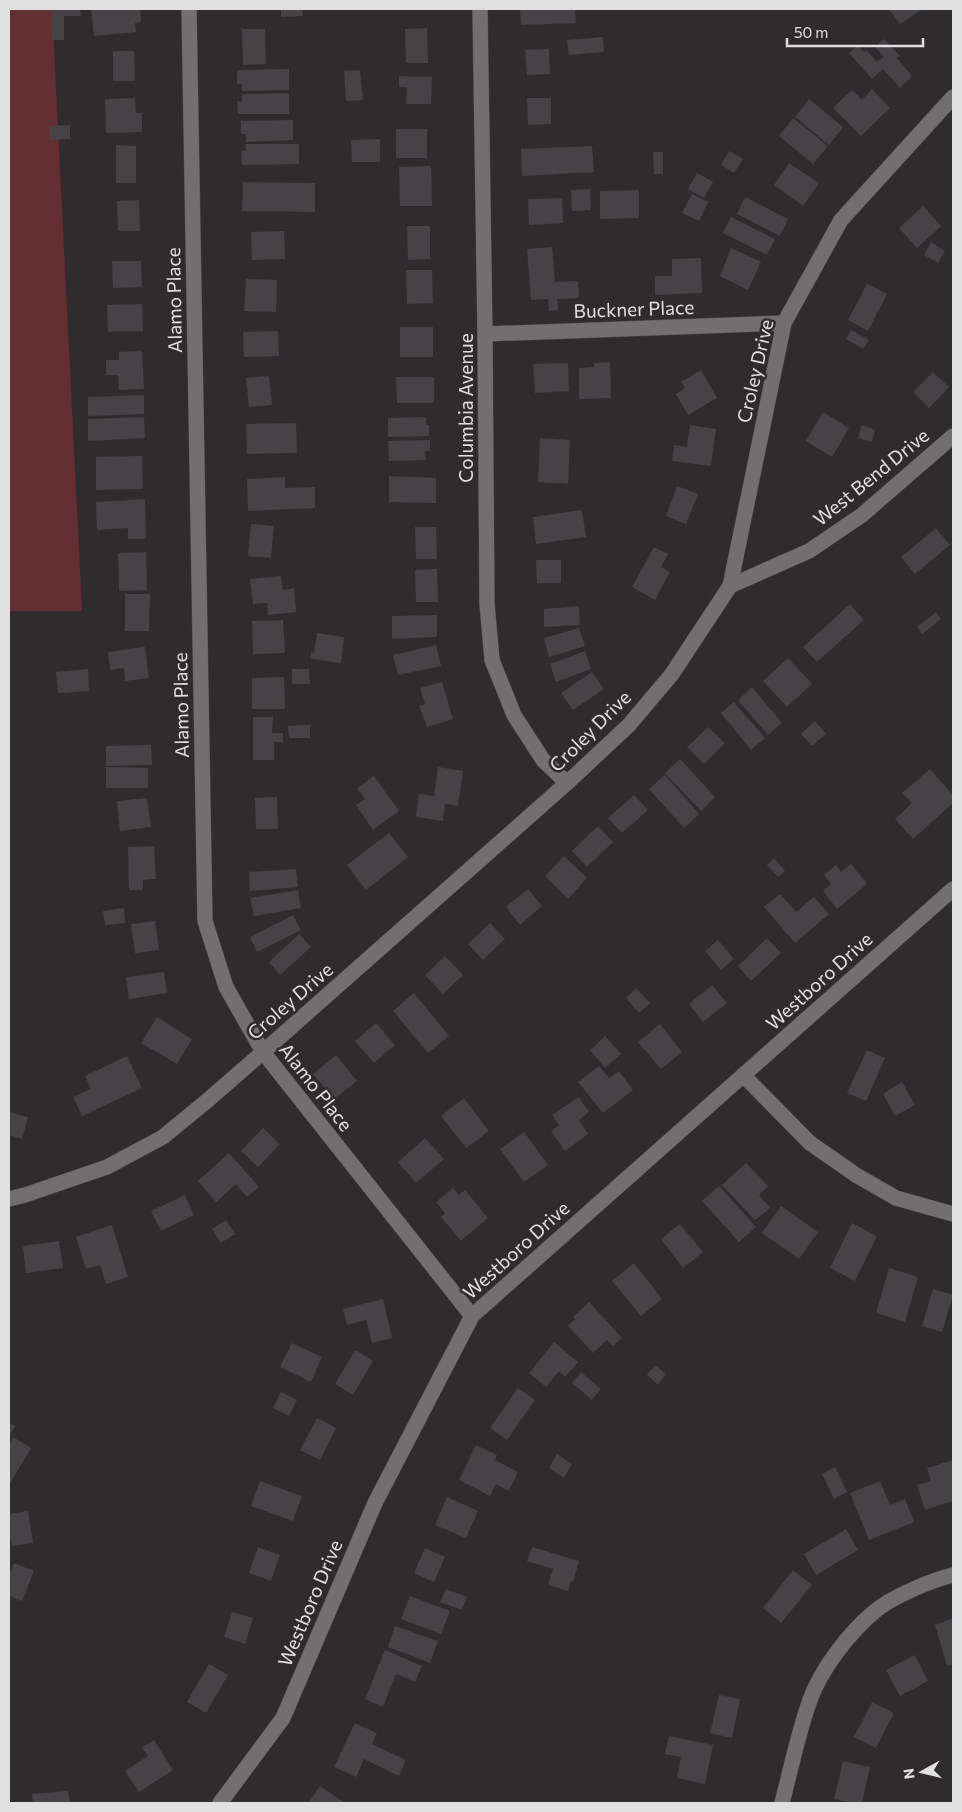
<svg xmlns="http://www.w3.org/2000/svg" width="962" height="1812" viewBox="0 0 962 1812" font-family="Commissioner,sans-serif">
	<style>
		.green { fill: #642f32 }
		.building { fill: #454345 }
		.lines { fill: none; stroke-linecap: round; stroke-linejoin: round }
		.street-casing { stroke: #4c4a4b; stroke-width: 16 }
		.secondary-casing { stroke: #4c4a4b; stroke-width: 16 }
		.street { stroke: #726f71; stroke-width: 15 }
		.secondary { stroke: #726f71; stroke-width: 15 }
		.labels { text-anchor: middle; stroke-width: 5; stroke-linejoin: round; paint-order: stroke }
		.street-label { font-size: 19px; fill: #e1e0e1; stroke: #2f2c2e }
	</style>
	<rect width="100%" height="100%" fill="#2f2c2e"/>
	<!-- green -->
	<path class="green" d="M9,9H52L82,611H9Z"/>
	<!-- building -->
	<path class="building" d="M51,9H80L81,16H64V40H52Z
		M91,9H140L141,22L135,23L136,32L94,36Z
		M281,9H302L303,16L281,17Z
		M520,9H575L576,23L521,25Z
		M889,9H923L900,24Z
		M427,28L428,63H406L405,29Z
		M242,29H265L266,64L243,65Z
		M603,37L604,52L569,55L567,40Z
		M884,39L900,56L897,58L912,76L900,88L883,69L872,79L849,53L858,46L864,52L866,50L877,62L884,57L875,47Z
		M549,49L550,74L527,75L525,50Z
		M113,51H134L135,81H113Z
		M289,69V90L242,91V84H237V70Z
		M360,70L363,100L346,101L344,71Z
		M399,76L432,77L431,104H406L407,87H399Z
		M872,89L890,108L861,136L833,108L852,90L862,100Z
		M289,93V114H238L237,101L242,102V94Z
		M135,98L136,113H142V132L106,133L105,99Z
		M527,98H551V124L528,125Z
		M809,99L843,127L829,145L795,117Z
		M793,118L828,146L813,164L779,136Z
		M293,120V140L246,142V134H241V121Z
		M70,125V139L49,140V126Z
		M396,129H427V158H396Z
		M380,139V162H352L351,140Z
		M245,144H299V164L242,165L241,151L246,150Z
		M116,145L136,146V183H116Z
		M592,146L594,172L522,176L521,149Z
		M729,151L743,159L734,173L721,165Z
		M653,152H663V174H654Z
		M789,163L819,183L803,206L774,185Z
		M431,166L432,206H400L399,167Z
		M697,173L713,182L704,198L688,189Z
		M243,182L315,183V212L242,211Z
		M590,189L591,210L572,211L571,190Z
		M639,190V218L600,219V191Z
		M692,194L708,202L699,221L682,213Z
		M745,197L788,219L780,236L737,214Z
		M562,198L563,223L529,225L528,199Z
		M139,200L140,231H118L117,201Z
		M923,206L941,226L917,248L899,228Z
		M731,217L775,239L767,255L723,233Z
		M407,226H430V259L408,260Z
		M284,231L285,259L252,260L251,232Z
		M931,242L945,251L938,263L924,255Z
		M552,247L555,282L578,281L579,298L557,299L558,310L549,311L548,299L531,300L527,249Z
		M731,248L761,262L748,290L720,276Z
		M701,258L702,293L655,295V276H672V259Z
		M112,261H141L142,287L113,288Z
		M406,270H432L433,303L407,304Z
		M246,279L277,280L276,312L244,311Z
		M867,284L887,294L868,331L848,320Z
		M142,304L143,331L108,332L107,305Z
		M400,327H433V357H400Z
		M851,330L869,340L863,349L846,339Z
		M278,331L279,356L244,357L243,332Z
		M142,351L144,389L119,390L118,375H106V360H119V352Z
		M610,362L611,398L579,399V368L594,367V363Z
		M568,363L569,391L535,393L533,364Z
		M701,370L717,398L688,415L676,394L685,388L681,382Z
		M933,372L949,387L929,408L913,392Z
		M269,376L272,405L249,407L246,378Z
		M396,377H434V403H397Z
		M144,395V414L88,416V397Z
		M823,412L849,428L832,457L806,441Z
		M144,417L145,438L88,441V419Z
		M426,417V425H429V436L388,437V418Z
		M296,423L297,453L247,454L246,424Z
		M690,425L716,429L711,466L672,461L674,445L687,447Z
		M862,425L875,430L872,442L858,438Z
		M540,438L570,440L568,484L538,482Z
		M430,440V451H425L426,460L389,461L388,441Z
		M142,456L143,489L96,490V457Z
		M389,476L436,478V503L389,502Z
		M285,477V488L315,487V508L248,511L247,479Z
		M677,486L698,494L686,524L666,516Z
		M145,499L146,539H128V528L97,530L96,502Z
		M582,510L586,537L536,544L533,517Z
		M251,524L274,526L271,558L248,556Z
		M415,527H436L437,559H416Z
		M936,528L950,545L915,574L901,557Z
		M654,547L668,554L661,567L670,572L655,600L632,587Z
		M146,552L147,590L119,591L118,553Z
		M536,560H561V583H537Z
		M437,569L438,602H416L415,570Z
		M281,576L283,590L294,588L296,612L268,615L267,603L253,604L250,579Z
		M125,594H150L149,631H125Z
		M850,604L864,620L817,662L803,647Z
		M579,606L580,625L544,627V609Z
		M936,612L941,619L922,634L917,627Z
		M437,615V637L392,639V616Z
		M283,620L285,653L253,654L252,621Z
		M579,628L585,646L549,657L544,638Z
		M317,633L344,637L341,663L310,659L311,652L314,653Z
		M436,645L441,666L398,675L393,655Z
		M145,647L149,678L125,681L124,668L110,670L108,652Z
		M585,651L591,669L556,682L550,664Z
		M788,658L812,684L787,707L763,681Z
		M88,669L89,691L58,693L56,672Z
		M292,669H309L310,684H292Z
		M592,672L604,689L573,710L561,693Z
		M284,677L285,709H252V678Z
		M442,682L453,719L427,727L419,706L425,704L420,688Z
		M752,687L782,723L768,735L738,700Z
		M734,702L765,738L751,750L721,713Z
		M253,717H273L272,733H283V742H274V760H253Z
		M815,721L826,734L812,746L801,734Z
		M310,725V738H289L288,726Z
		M708,727L725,743L704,764L687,747Z
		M151,745L152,765L106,766V746Z
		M680,759L715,797L701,811L665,773Z
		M106,767L148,768V788H106Z
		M438,767L463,771L458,806L445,804L443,821L416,817L419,794L434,796Z
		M930,769L953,795V803L913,839L895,819L912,803L902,793Z
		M665,775L699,814L684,828L649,789Z
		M374,776L399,811L373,830L356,805L365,799L357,788Z
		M634,795L648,810L622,833L608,818Z
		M277,797L278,829H256L255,798Z
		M147,798L151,827L120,831L117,801Z
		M598,826L613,842L587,867L572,851Z
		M389,833L408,857L366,890L347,865Z
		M154,846L156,879L143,880V890H129L128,847Z
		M564,856L587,878L568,899L545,876Z
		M774,858L785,871L778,877L767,865Z
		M851,864L867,884L837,909L823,891L831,884L824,875L836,865L841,872Z
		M296,869L298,887L250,891L249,872Z
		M528,889L542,906L520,925L506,907Z
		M298,890L301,908L254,916L250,898Z
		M780,894L796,912L814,897L829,914L795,943L764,907Z
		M124,908L125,923L105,925L103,911Z
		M293,915L301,930L257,952L250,937Z
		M155,921L159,950L135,953L131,924Z
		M490,923L505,939L483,960L468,944Z
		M299,934L311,947L280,975L269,962Z
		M767,938L781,953L751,981L738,966Z
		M718,940L734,959L721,970L705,951Z
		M445,956L463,975L443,994L425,975Z
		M164,972L167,993L129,999L126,977Z
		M712,985L727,1003L703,1022L689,1004Z
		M636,988L650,1003L639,1013L626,998Z
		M414,993L449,1036L428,1053L393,1011Z
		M157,1017L192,1039L177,1064L141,1043Z
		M376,1023L395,1045L374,1063L355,1041Z
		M660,1024L682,1052L661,1069L638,1042Z
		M605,1036L621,1054L605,1068L590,1050Z
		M867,1050L885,1058L866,1101L847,1093Z
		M336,1055L357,1081L334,1099L313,1074Z
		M127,1056L142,1088L82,1116L73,1097L91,1089L85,1076Z
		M599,1066L609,1078L619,1071L633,1090L603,1113L578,1082Z
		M902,1082L915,1105L895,1116L883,1094Z
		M579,1097L589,1112L579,1120L588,1134L565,1151L551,1131L559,1125L552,1115Z
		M464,1098L489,1131L466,1148L441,1116Z
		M9,1112L28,1117L22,1139L9,1135Z
		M263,1128L280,1144L258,1167L241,1151Z
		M524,1132L548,1165L524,1182L500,1149Z
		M425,1138L444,1159L416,1183L398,1162Z
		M229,1153L259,1187L247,1197L236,1184L216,1202L198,1181Z
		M746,1163L768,1186L759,1195L770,1208L755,1220L722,1185Z
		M719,1186L756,1227L739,1242L702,1201Z
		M453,1188L459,1195L465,1190L488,1218L461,1241L441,1217L445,1213L436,1202Z
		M185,1195L194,1215L161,1231L151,1211Z
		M781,1206L818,1232L799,1259L762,1233Z
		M226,1220L235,1234L221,1243L212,1229Z
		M852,1223L877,1236L855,1281L830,1268Z
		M680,1224L703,1252L683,1268L661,1239Z
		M112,1225L128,1277L106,1284L100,1265L86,1269L76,1237Z
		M59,1241L63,1268L26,1273L23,1246Z
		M634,1263L662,1299L641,1316L612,1281Z
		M889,1268L918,1277L905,1322L876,1313Z
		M933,1289L953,1295L942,1332L922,1326Z
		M383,1299L392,1338L372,1343L366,1320L347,1325L343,1309Z
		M589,1302L622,1338L613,1346L607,1340L593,1353L568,1326L575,1319L573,1317Z
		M554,1342L578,1362L565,1377L559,1371L546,1387L529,1373Z
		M292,1343L322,1357L311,1382L280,1367Z
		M355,1350L373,1361L353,1395L335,1384Z
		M655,1365L666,1374L658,1385L647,1375Z
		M581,1372L601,1389L592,1400L572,1383Z
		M518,1388L535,1400L507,1440L490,1428Z
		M281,1392L297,1400L289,1416L273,1408Z
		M317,1418L336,1428L320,1460L300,1450Z
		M9,1423L15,1426L9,1437Z
		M13,1437L31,1448L9,1485V1445Z
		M476,1445L497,1455L495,1460L518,1472L509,1491L496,1484L490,1496L459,1480Z
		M557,1454L572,1464L564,1478L549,1468Z
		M953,1460V1501L925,1510L917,1485L931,1481L927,1468Z
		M835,1467L847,1492L834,1499L822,1474Z
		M260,1481L302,1496L293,1521L251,1506Z
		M880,1481L890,1505L905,1499L914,1522L869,1540L850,1493Z
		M447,1497L478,1511L466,1538L435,1525Z
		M28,1511L33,1543L12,1546L9,1532V1514Z
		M846,1529L858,1550L816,1575L804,1554Z
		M258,1547L280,1555L271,1581L249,1573Z
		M532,1547L579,1561L573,1582L571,1581L568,1591L548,1585L553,1569L527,1561Z
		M425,1548L445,1557L434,1582L414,1573Z
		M14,1563L34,1571L22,1601L9,1596V1575Z
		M793,1570L812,1585L781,1623L763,1608Z
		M446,1589L467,1597L462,1610L440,1602Z
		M410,1596L450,1611L441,1634L401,1619Z
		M232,1612L253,1618L245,1644L224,1637Z
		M953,1618V1664L947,1666L935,1625Z
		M395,1626L438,1641L430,1663L388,1647Z
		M385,1650L422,1666L415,1682L396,1674L383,1707L365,1699Z
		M915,1655L928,1681L900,1696L886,1670Z
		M209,1664L228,1675L206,1713L187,1702Z
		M719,1695L740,1699L732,1738L710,1733Z
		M872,1702L894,1713L876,1748L854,1737Z
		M355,1723L377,1733L372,1744L406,1760L399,1776L364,1759L356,1777L334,1767Z
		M669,1736L713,1745L705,1784L677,1778L681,1757L665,1754Z
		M154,1740L173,1770L139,1792L125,1771L148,1756L142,1747Z
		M843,1761L870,1767L862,1803H852L834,1799Z
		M320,1786L345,1803H308Z
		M68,1791L70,1803H33L32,1794Z"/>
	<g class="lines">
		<defs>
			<path id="street" d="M189,9L205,921L226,987L263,1052L472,1316
				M480,9L485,334L487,604L492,660L514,715L543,760L567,783
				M485,334L784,323
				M730,586L809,551L862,515L953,436
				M743,1075L810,1143L856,1175L896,1198L953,1214
				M9,1199L25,1195L107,1167L163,1137L208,1100L263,1052L567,783L629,725L672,674L730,586L784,323L841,220L953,97
				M782,1803C791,1769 798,1733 810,1700C821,1669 849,1633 874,1612C891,1597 932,1580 953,1575"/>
			<path id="secondary" d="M220,1803L283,1718L375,1503L472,1316L953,889"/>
		</defs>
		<!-- street casing -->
		<use href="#street" class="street-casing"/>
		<!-- secondary casing -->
		<use href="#secondary" class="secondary-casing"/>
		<!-- street -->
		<use href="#street" class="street"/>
		<!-- secondary -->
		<use href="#secondary" class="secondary"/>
	</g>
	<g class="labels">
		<!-- street labels -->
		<g class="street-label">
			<text transform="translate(174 300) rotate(-91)" y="7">Alamo Place</text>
			<text transform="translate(634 309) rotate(-2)" y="7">Buckner Place</text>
			<text transform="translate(755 371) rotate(-77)" y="7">Croley Drive</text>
			<text transform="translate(466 408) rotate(-90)" y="7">Columbia Avenue</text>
			<text transform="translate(871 477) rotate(-39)" y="7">West Bend Drive</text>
			<text transform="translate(181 705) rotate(-91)" y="7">Alamo Place</text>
			<text transform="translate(590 731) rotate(-45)" y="7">Croley Drive</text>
			<text transform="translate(819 981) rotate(-42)" y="7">Westboro Drive</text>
			<text transform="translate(290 1001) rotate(-41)" y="7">Croley Drive</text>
			<text transform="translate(316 1087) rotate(52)" y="7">Alamo Place</text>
			<text transform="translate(516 1250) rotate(-42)" y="7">Westboro Drive</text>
			<text transform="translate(310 1603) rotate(-67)" y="7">Westboro Drive</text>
		</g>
	</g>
	<!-- border -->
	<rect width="962" height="1812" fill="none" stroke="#e1e0e1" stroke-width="20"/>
	<!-- north arrow -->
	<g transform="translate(922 1772) rotate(262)" stroke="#2f2c2e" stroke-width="4" paint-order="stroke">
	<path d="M0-4L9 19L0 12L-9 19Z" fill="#e1e0e1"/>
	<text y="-8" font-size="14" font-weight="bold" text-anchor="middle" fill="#e1e0e1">N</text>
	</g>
	<!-- scale -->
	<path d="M787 38v8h136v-8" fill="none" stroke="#e1e0e1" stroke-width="2.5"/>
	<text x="794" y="38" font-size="15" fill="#e1e0e1" stroke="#2f2c2e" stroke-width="4" paint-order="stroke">50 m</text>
</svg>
